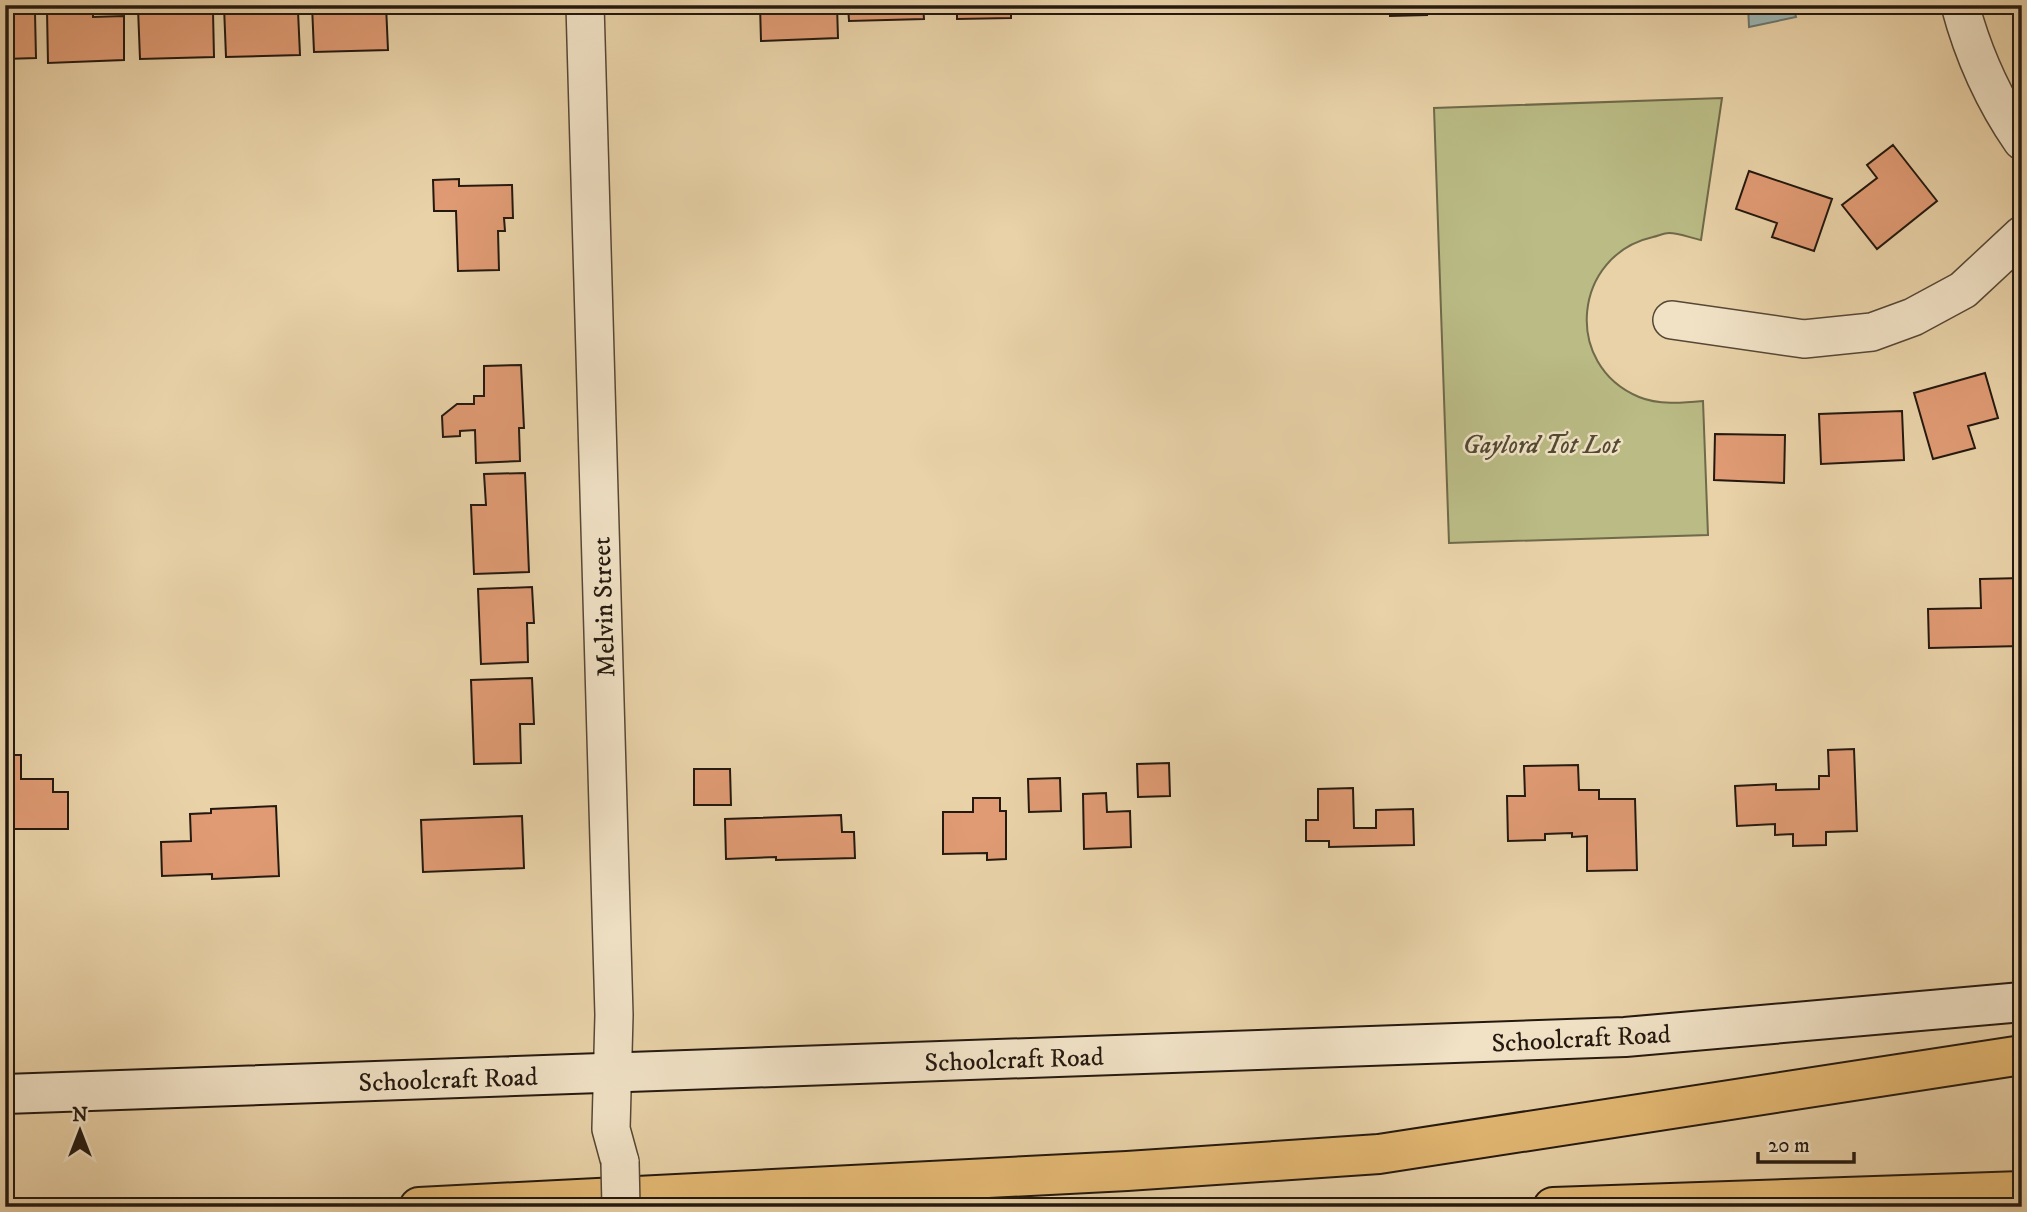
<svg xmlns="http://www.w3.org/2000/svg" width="2027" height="1212" viewBox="0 0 2027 1212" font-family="'IM FELL DW Pica',serif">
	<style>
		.green { fill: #babb85; stroke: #6f6a4a; stroke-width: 2 }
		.water { fill: #9bb5b2; stroke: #6b7771; stroke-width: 2 }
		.building { fill: #e09b74; stroke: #241910; stroke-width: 2 }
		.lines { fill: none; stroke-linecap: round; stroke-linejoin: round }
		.street-casing { stroke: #554736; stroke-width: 40 }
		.secondary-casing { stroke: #241910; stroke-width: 42 }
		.highway-casing { stroke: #241910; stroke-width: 42 }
		.street { stroke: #f1e2c6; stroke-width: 37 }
		.secondary { stroke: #f1e2c6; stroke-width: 38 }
		.highway { stroke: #e4b974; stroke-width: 38 }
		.street-bridge-casing { stroke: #554736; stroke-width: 40; stroke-linecap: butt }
		.street-bridge { stroke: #f1e2c6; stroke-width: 37 }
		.labels { text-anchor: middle; stroke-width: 5; stroke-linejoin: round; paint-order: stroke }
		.park-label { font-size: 26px; font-style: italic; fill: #514a33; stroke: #f1e2c6 }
		.street-label { font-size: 26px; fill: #241910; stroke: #f1e2c6 }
	</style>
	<rect width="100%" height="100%" fill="#e9d2a8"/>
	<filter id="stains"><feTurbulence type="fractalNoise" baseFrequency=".00286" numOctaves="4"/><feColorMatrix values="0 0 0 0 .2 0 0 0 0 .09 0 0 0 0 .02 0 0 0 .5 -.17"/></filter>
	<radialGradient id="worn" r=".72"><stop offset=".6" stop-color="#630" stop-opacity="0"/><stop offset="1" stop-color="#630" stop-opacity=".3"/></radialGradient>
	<!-- green -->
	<path class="green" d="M1722,98L1701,240C1691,238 1679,233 1669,233C1664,233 1658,236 1653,237C1573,255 1562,365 1639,397C1658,405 1683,403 1703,401L1708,535L1449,543L1434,108Z"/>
	<!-- water -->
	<path class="water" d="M1748,5H1793L1796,17L1749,27Z"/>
	<!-- building -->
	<path class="building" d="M270,5L271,11H298L300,55L226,57L224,6Z
		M312,5H386L388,50L314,52Z
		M760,5H837L838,38L761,41Z
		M848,5H923L924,19L849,21Z
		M957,5H1011V18L957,19Z
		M1390,5H1426L1427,15L1390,16Z
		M184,6V13L213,12L214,57L140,59L138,8Z
		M93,10V17L124,16V60L48,63L47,11Z
		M35,13L36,58L5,59V14Z
		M1893,145L1937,201L1877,249L1842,205L1877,178L1867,165Z
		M1749,171L1832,199L1814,251L1772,237L1777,223L1736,209Z
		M459,179V186L512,185L513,218H504L505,231H498L499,270L458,271L456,211H434L433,180Z
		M521,365L524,428H519L520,461L476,463L475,430L460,431V436L443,437L442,416L457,404H474V396H484V366Z
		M1985,373L1998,418L1968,426L1975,448L1933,459L1914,393Z
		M1902,411L1904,460L1821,464L1819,414Z
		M1715,434L1785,435L1784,483L1714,480Z
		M525,473L529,572L474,574L471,505H486L484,474Z
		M2022,578V646L1929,648L1928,609L1981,608L1980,579Z
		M532,587L534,623H527L528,662L481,664L478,589Z
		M532,678L534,724H520L521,763L474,764L471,680Z
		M1854,749L1857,831L1826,832V845L1793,846V834L1775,835V824L1737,826L1735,786L1776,784V790L1819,789V776H1829L1828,750Z
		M5,755H21V779H53V792H68V829H5Z
		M1169,763L1170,796L1138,797L1137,764Z
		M1578,765L1579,790H1599V799H1635L1637,870L1587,871V836L1572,837V833L1545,834V840L1508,841L1507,796H1525L1524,766Z
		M694,769H730L731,805H694Z
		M1060,778L1061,811L1029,812L1028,779Z
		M1353,788L1354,828H1376V810L1413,809L1414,845L1329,847V841H1306V820H1318V789Z
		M1106,793L1107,812L1130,811L1131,847L1084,849L1083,794Z
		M973,798H1000V811H1006V859L987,860V853L943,854V812H973Z
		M276,806L279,876L212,879V874L162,876L161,842L191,841L190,814L211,813V809Z
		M841,815L842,832H854L855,858L776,860V857L726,859L725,819Z
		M522,816L524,868L423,872L421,820Z"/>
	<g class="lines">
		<defs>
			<path id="street" d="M585,5L614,1015L611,1129L620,1162
				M1960,5C1973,54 1993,99 2022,141
				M1672,320L1804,339L1872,332L1913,317L1963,290L2022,235"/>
			<path id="secondary" d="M5,1094L1625,1037L2022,1002"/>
			<path id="highway" d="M419,1207L1127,1171L1379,1154L2022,1055
				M1553,1207L2022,1191"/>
		</defs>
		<!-- street casing -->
		<use href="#street" class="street-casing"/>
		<!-- secondary casing -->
		<use href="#secondary" class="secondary-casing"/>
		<!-- highway casing -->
		<use href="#highway" class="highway-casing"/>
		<!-- street -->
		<use href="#street" class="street"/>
		<!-- secondary -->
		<use href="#secondary" class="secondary"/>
		<!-- highway -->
		<use href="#highway" class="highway"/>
		<defs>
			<path id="street-bridge" d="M620,1162L621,1207"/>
		</defs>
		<!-- street-bridge casing -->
		<use href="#street-bridge" class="street-bridge-casing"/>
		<!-- street-bridge -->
		<use href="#street-bridge" class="street-bridge"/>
	</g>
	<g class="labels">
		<!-- park labels -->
		<g class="park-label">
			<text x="1541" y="453">Gaylord Tot Lot</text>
		</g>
		<!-- street labels -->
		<g class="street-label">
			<text transform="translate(603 607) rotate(-92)" y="9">Melvin Street</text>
			<text transform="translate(1581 1038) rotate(-3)" y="9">Schoolcraft Road</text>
			<text transform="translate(1014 1059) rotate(-2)" y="9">Schoolcraft Road</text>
			<text transform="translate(448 1079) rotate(-2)" y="9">Schoolcraft Road</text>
		</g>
	</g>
	<!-- margin -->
	<rect width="2027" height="1212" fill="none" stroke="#e9d2a8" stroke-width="28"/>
	<rect x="7" y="7" width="2013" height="1198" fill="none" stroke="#241910" stroke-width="3.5"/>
	<rect x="14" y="14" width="1999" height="1184" fill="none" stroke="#241910" stroke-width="2"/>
	<!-- north arrow -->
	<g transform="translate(80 1131)" stroke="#f1e2c6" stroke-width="5" paint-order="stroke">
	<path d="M0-5L12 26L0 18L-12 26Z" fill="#241910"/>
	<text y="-10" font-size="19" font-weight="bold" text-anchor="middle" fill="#241910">N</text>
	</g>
	<!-- scale -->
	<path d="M1758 1152v10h96v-10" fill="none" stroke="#241910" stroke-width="3.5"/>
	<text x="1768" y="1152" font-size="21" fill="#241910" stroke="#f1e2c6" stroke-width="5" paint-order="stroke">20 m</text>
	<rect width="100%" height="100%" filter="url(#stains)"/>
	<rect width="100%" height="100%" fill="url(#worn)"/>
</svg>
